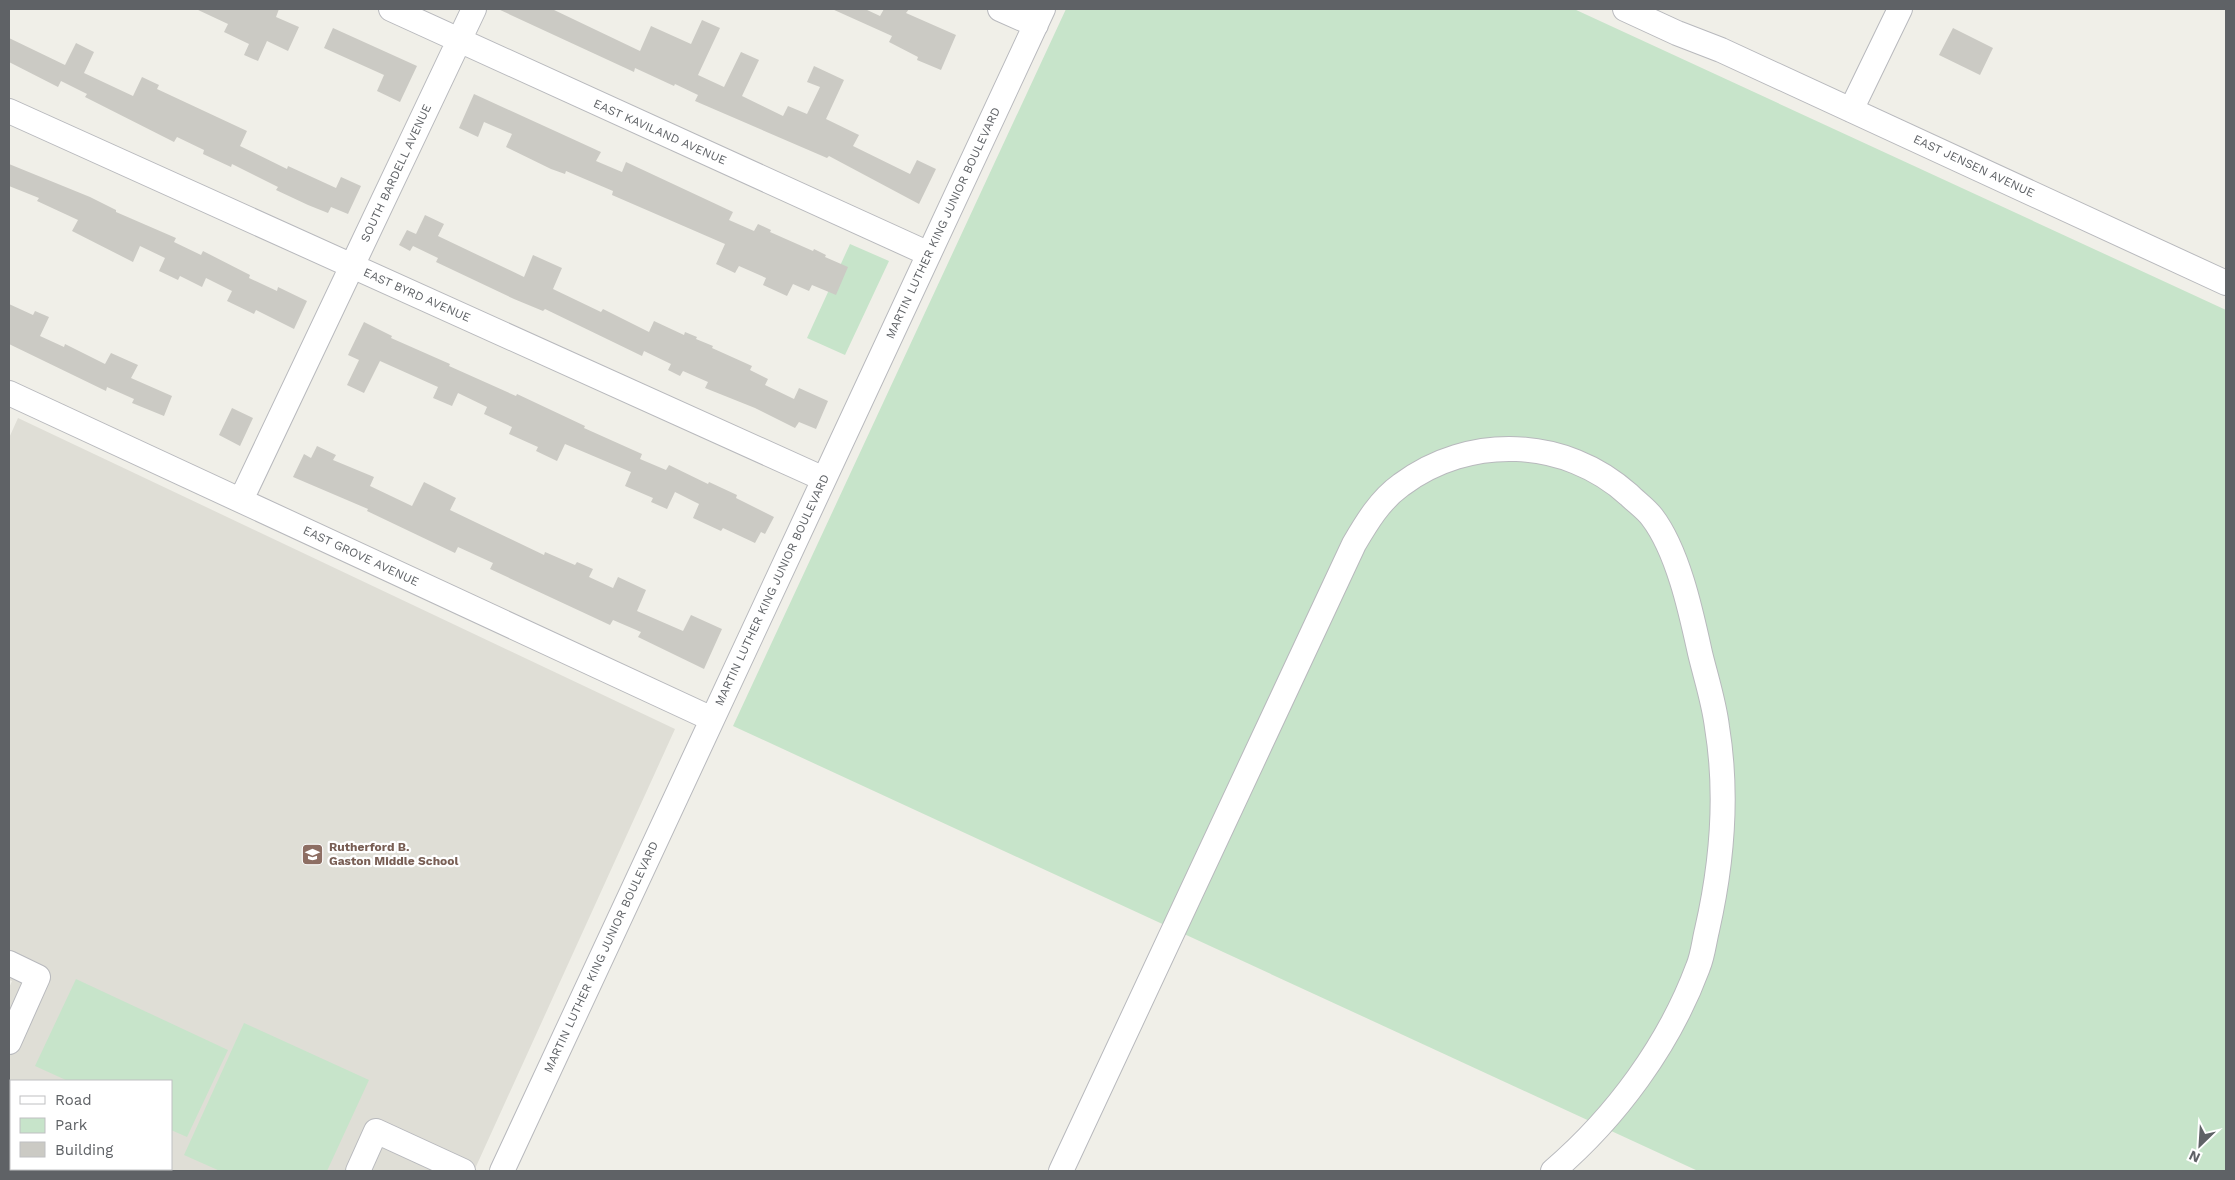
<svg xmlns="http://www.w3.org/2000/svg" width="2235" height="1180" viewBox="0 0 2235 1180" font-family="'Work Sans',sans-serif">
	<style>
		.education { fill: #dfded6; fill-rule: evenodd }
		.green { fill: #c7e4ca }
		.building { fill: #cbcac4 }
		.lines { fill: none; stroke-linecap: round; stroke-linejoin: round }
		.minor-casing { stroke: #b8b9bd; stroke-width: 26 }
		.minor { stroke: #fff; stroke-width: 24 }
		.labels { text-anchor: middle; stroke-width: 4.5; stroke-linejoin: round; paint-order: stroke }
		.street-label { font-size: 12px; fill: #5f6266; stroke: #fff }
		.education-label { font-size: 12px; font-weight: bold; fill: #785e54; stroke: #fff; text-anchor: start }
	</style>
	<rect width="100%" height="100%" fill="#f0efe8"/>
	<!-- education -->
	<path class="education" d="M18,418L675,729L474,1171H9V988L12,981L9,980V438ZM11,1081H171V1169H11Z"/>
	<!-- green -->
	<path class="green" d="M1066,9H1574L2226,310V1171H1698L733,726Z
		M850,244L889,261L845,355L807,338Z
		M76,979L228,1050L187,1137L171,1130V1081H68L35,1066Z
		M244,1023L369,1080L327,1171H220L184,1155Z"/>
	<!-- building -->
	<path class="building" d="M196,9H279L276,17L299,27L288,51L267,41L258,61L244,55L249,44L224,32L228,24Z
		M498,9H552L640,51L651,26L691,44L702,20L720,28L698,75L724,87L741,52L759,60L742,96L783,116L788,106L807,114L820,87L807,82L814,66L844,80L826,119L859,135L853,146L910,174L917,160L936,169L919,204L829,156L827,158L695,101L698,95L675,84L674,86L635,68L634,72Z
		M832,9H865L880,16L884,9H909L906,13L956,35L941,70L917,60L918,57L889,42L892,36Z
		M333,28L417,66L400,102L377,91L384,75L324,48Z
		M1953,28L1993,48L1980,75L1939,55Z
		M9,38L65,65L76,43L94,52L84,73L133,96L142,77L159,85L157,89L247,131L240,146L287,169L288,166L336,188L341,177L361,186L348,214L331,207L328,213L308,205L276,190L278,187L232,164L231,167L203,154L204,150L177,137L174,142L85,97L87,94L61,81L58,87L9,62Z
		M474,94L601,152L596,161L622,172L626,162L733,212L729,220L754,231L758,224L771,230L770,232L813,251L814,249L826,255L825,257L848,267L836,295L812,285L809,291L793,284L787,296L763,285L766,278L739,266L735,273L716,264L725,244L612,195L613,191L566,171L565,174L551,169L506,147L512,134L484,122L478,137L459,128Z
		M9,164L90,197L116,210V212L176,238L174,242L201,255L203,251L250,275L249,278L277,291L278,287L307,301L294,329L256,310L254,314L227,301L232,291L206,278L202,287L180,276L178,280L159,271L165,258L140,246L133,262L72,231L78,220L37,201L39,198L9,186Z
		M425,215L444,224L438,236L524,277L533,255L562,268L553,289L601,312L603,309L649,332L654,321L684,335L685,332L697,337L696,339L713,346L712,348L752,366L750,370L768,379L765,385L794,399L799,388L828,401L816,429L799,422L795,428L755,408L705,388L708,382L683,371L680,376L668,370L671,364L644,351L642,356L545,309L543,311L514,299L436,262L438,258L413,246L410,251L399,245L407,230L416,234Z
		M9,304L33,315L35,311L49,317L40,336L64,347L65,344L105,364L111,353L138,365L131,378L172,396L164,416L132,403L134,399L107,387L106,391L9,344Z
		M364,322L392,336L391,338L450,364L449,366L516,396L517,394L585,426L584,428L642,454L640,459L666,470L669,465L708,484L709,482L737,495L736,498L774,517L765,534L761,532L755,543L723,528L721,531L693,518L699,504L675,492L667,509L651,502L653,498L625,486L631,472L565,444L557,461L536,451L538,447L509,434L512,427L484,414L487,407L458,393L452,406L433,398L438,387L380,361L364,393L347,385L359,360L348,355Z
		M232,408L253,418L240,446L219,435Z
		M317,446L336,455L333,460L374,477L370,486L412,506L424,482L456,498L450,510L544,555L545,552L575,565L577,562L593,569L589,577L613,588L618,577L646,590L637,611L683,631L691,615L722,629L704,669L638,637L641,632L613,620L610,625L490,569L493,563L458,547L455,553L367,511L368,509L293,477L304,454L311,458Z"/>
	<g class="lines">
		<defs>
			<path id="minor" d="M391,9L929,254
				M1000,9L1036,25
				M1625,9L1677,33L1721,50L2226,283
				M1851,110L1900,9
				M9,111L824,479
				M9,393L712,719
				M241,500L474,9
				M9,963L38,977L9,1042
				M358,1171L376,1131L463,1171
				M502,1171L1043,9
				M1061,1171L1354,544C1367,522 1380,500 1401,485C1469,434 1565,437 1629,495C1636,502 1646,509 1652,517C1678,551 1691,612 1700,653C1706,678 1714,702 1717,727C1728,794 1722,864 1707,930C1704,942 1703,955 1698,967C1669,1045 1616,1117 1553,1171"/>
		</defs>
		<!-- minor casing -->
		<use href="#minor" class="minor-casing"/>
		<!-- minor -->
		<use href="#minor" class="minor"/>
	</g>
	<!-- icons -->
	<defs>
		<symbol id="school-square" viewBox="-11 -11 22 22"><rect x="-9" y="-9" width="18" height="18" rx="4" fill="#8d6e63" stroke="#fff"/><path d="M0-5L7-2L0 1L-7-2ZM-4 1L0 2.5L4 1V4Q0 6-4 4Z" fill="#fff"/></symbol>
	</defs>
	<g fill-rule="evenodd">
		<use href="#school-square" x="300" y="842" width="25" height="25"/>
	</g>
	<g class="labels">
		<!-- street labels -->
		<g class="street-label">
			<text transform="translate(660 132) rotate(24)" y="4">EAST KAVILAND AVENUE</text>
			<text transform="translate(1974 166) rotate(25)" y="4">EAST JENSEN AVENUE</text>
			<text transform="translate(396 173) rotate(-65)" y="4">SOUTH BARDELL AVENUE</text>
			<text transform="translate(943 223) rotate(-65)" y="4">MARTIN LUTHER KING JUNIOR BOULEVARD</text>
			<text transform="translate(417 295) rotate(24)" y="4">EAST BYRD AVENUE</text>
			<text transform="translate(361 556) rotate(25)" y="4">EAST GROVE AVENUE</text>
			<text transform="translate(772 590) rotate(-65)" y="4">MARTIN LUTHER KING JUNIOR BOULEVARD</text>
			<text transform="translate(601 957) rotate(-65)" y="4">MARTIN LUTHER KING JUNIOR BOULEVARD</text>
		</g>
		<!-- education labels -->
		<g class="education-label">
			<text x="329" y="851">Rutherford B.<tspan x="329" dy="14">Gaston Middle School</tspan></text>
		</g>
	</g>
	<!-- border -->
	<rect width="2235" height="1180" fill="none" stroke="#5f6266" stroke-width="20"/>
	<!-- legend -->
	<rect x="10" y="1080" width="162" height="90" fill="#ffffff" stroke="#bfc0c2"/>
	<rect x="20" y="1096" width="25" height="8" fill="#ffffff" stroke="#bfc0c2"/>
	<text x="55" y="1105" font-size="15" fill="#5f6266">Road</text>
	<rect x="20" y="1118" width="25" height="15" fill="#c7e4ca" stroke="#bfc0c2"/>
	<text x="55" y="1130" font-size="15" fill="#5f6266">Park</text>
	<rect x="20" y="1142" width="25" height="15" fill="#cbcac4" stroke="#bfc0c2"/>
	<text x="55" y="1155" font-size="15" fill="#5f6266">Building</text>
	<!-- north arrow -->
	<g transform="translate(2200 1145) rotate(205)" stroke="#ffffff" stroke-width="4" paint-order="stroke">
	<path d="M0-4L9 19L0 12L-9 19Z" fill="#5f6266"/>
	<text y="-8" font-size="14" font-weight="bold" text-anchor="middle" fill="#5f6266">N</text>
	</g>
</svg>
